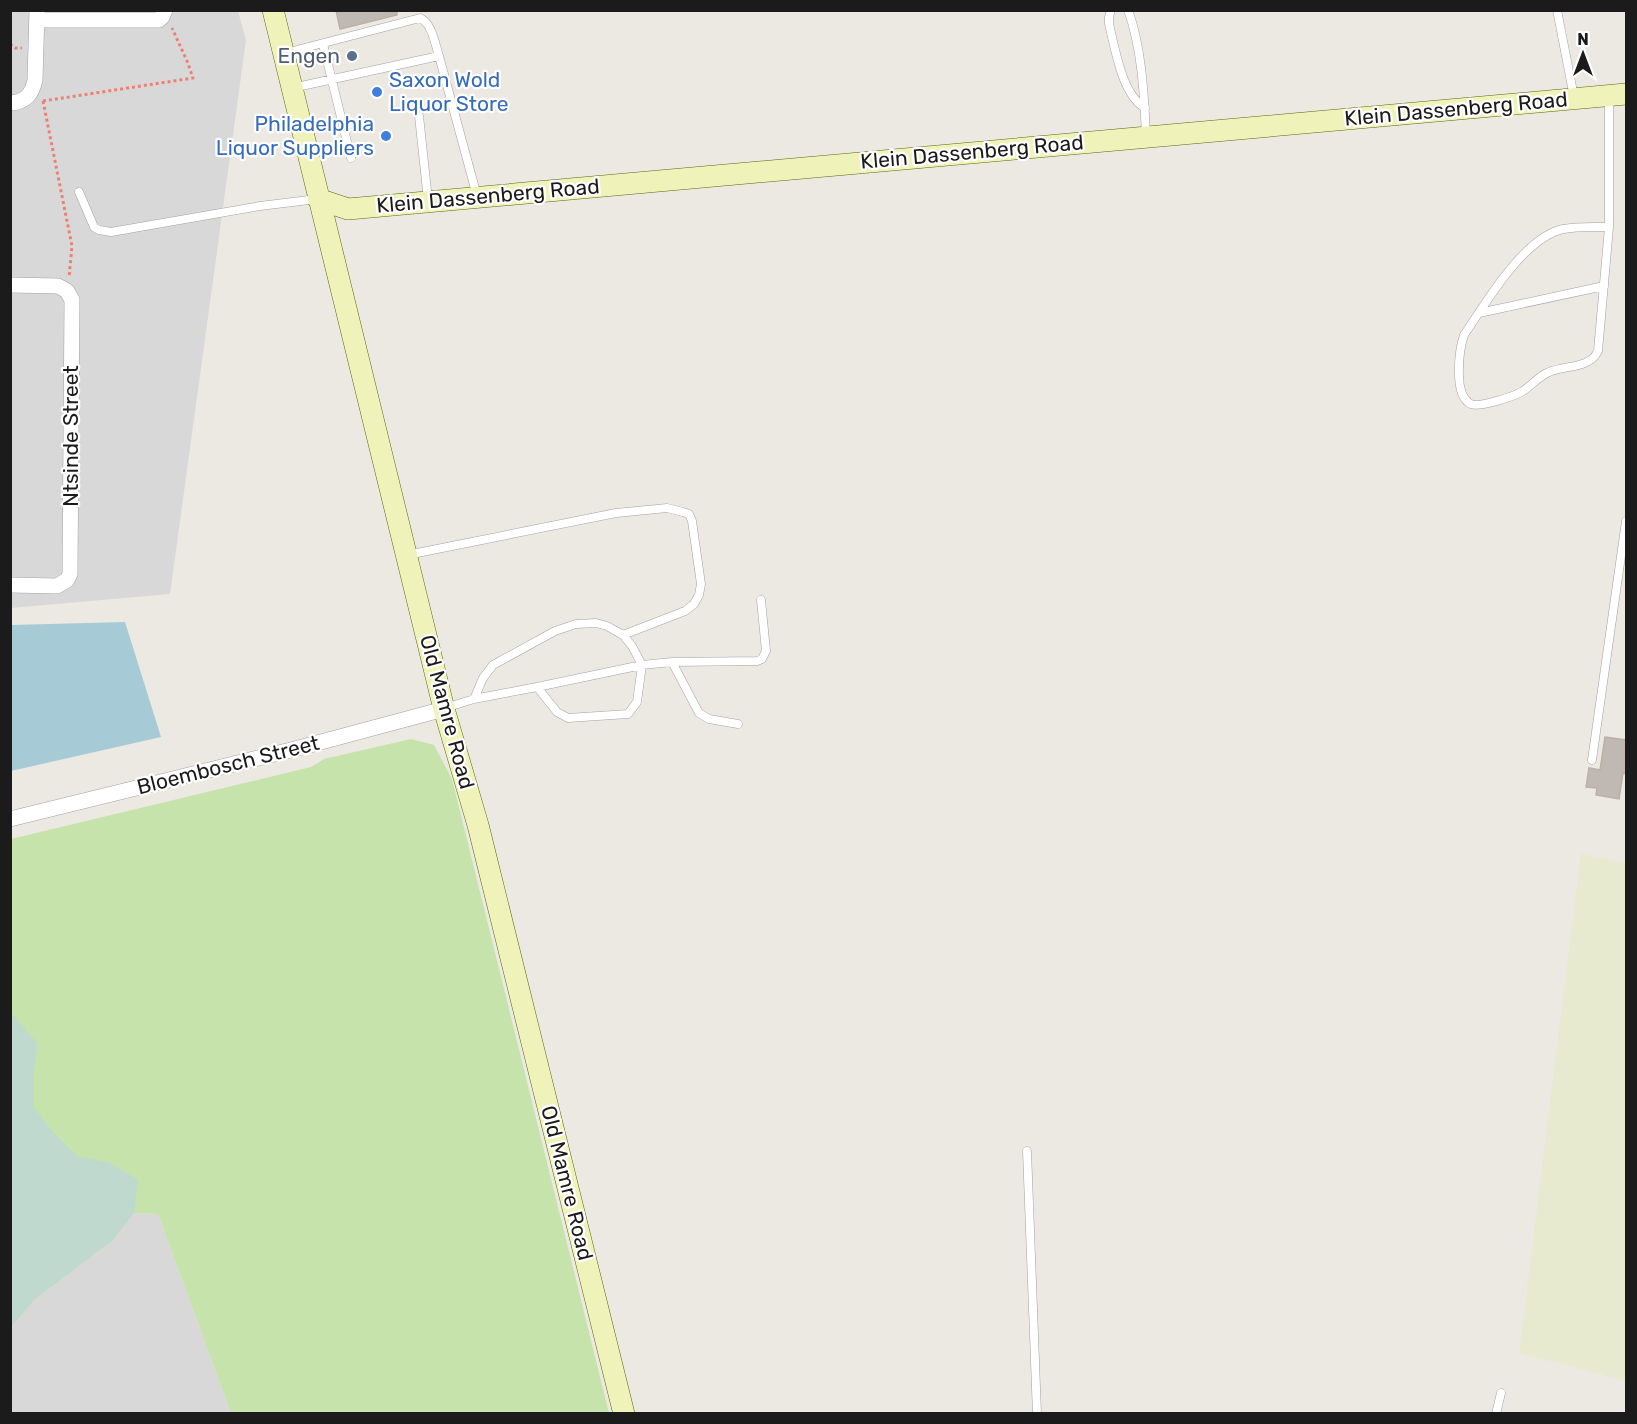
<svg xmlns="http://www.w3.org/2000/svg" width="1637" height="1424" viewBox="0 0 1637 1424" font-family="Rubik,sans-serif">
	<style>
		.residential { fill: #d9d8d8 }
		.farmland { fill: #e7eace }
		.grass { fill: #c6e3ab }
		.wetland { fill: #c0d9ce }
		.water { fill: #a6cbd6 }
		.building { fill: #c0b8b2; stroke: #bcb0a6; stroke-width: 1.5 }
		.lines { fill: none; stroke-linecap: round; stroke-linejoin: round }
		.lane-casing { stroke: #a2a2a2; stroke-width: 9 }
		.street-casing { stroke: #a2a2a2; stroke-width: 16 }
		.secondary-casing { stroke: #5c670e; stroke-width: 22 }
		.path { stroke: #ed8072; stroke-width: 3; stroke-dasharray: 3 3; stroke-linecap: butt }
		.lane { stroke: #fff; stroke-width: 8 }
		.street { stroke: #fff; stroke-width: 15 }
		.secondary { stroke: #eff3b9; stroke-width: 21 }
		.service-dot { fill: #5c6f8a; stroke: #fff; stroke-width: 2 }
		.shop-dot { fill: #3f7fe0; stroke: #fff; stroke-width: 2 }
		.labels { text-anchor: middle; stroke-width: 4.5; stroke-linejoin: round; paint-order: stroke }
		.service-label { font-size: 21px; fill: #4e5e75; stroke: #fff; text-anchor: end }
		.shop-label { font-size: 21px; fill: #366cbe; stroke: #fff; text-anchor: start }
		.street-label { font-size: 21px; fill: #1b1b1b; stroke: #fff }
	</style>
	<rect width="100%" height="100%" fill="#ece9e2"/>
	<!-- residential -->
	<path class="residential" d="M11,11H238L246,40L170,594L11,608Z
		M134,1213L158,1214L231,1413L11,1414L12,1325L34,1300L113,1240Z"/>
	<!-- farmland -->
	<path class="farmland" d="M1581,854L1626,863V1381L1519,1353Z"/>
	<!-- grass -->
	<path class="grass" d="M411,739L434,745L452,779L609,1413H231L158,1214L134,1213L113,1240L34,1300L11,1327V839L311,767L324,759Z"/>
	<!-- wetland -->
	<path class="wetland" d="M11,1013L38,1044L33,1076L34,1108L54,1133L77,1156L110,1163L138,1180L134,1213L113,1240L34,1300L11,1327Z"/>
	<!-- water -->
	<path class="water" d="M125,622L161,737L11,771V625Z"/>
	<!-- building -->
	<path class="building" d="M336,10H397V15L340,29Z
		M1605,737L1626,740V774L1623,773L1619,799L1596,795L1597,788L1586,787L1589,768L1600,770Z"/>
	<g class="lines">
		<defs>
			<path id="lane" d="M1111,10L1109,17V24C1115,48 1122,95 1145,108
				M1128,10C1142,48 1144,95 1146,135
				M1557,10L1574,97
				M323,44L351,158
				M285,53L420,18C432,23 435,44 439,56L292,88
				M439,56L477,196
				M419,116L428,200
				M79,192L94,227L99,230L111,232L260,206L317,199
				M1609,227C1594,227 1578,226 1563,229C1523,238 1486,303 1464,335C1459,350 1453,396 1471,404C1479,408 1515,396 1523,391C1532,385 1539,376 1549,372C1565,365 1590,369 1598,351L1609,227V97
				M1479,313L1604,286
				M407,555L616,513L667,508L683,512L689,514L692,521L701,584L699,595L694,604L685,611L623,635
				M672,662L699,713L709,719L738,724
				M474,699L483,678L493,665L555,631L576,624L596,623L607,626L623,635L632,646L642,665L637,702L628,714L568,718L557,712L537,687
				M445,708L474,699L537,687L642,665L672,662L757,661L762,659L766,651L761,600
				M1592,760L1626,521
				M1027,1151L1037,1414
				M1496,1414L1501,1393"/>
			<path id="street" d="M37,20H159L162,17L165,10
				M10,103C26,102 32,94 35,80L37,10
				M10,285L58,286L67,291L72,300L70,574L67,580L57,586L10,585
				M10,819L291,750L444,709"/>
			<path id="secondary" d="M273,10L444,709L478,825L624,1414
				M318,199L348,209L1626,94"/>
		</defs>
		<!-- lane casing -->
		<use href="#lane" class="lane-casing"/>
		<!-- street casing -->
		<use href="#street" class="street-casing"/>
		<!-- secondary casing -->
		<use href="#secondary" class="secondary-casing"/>
		<!-- path -->
		<path class="path" d="M10,44L15,48H22
			M43,101L193,78L187,61L172,28
			M43,101L72,246L69,277"/>
		<!-- lane -->
		<use href="#lane" class="lane"/>
		<!-- street -->
		<use href="#street" class="street"/>
		<!-- secondary -->
		<use href="#secondary" class="secondary"/>
	</g>
	<!-- markers -->
	<circle class="service-dot" cx="352" cy="56" r="6"/>
	<g class="shop-dot">
		<circle cx="377" cy="92" r="6"/>
		<circle cx="386" cy="136" r="6"/>
	</g>
	<g class="labels">
		<!-- service labels -->
		<g class="service-label">
			<text x="340" y="63">Engen</text>
		</g>
		<!-- shop labels -->
		<g class="shop-label">
			<text x="389" y="87">Saxon Wold<tspan x="389" dy="24">Liquor Store</tspan></text>
			<text x="374" y="131" text-anchor="end">Philadelphia<tspan x="374" dy="24">Liquor Suppliers</tspan></text>
		</g>
		<!-- street labels -->
		<g class="street-label">
			<text transform="translate(1456 109) rotate(-5)" y="7">Klein Dassenberg Road</text>
			<text transform="translate(972 152) rotate(-5)" y="7">Klein Dassenberg Road</text>
			<text transform="translate(488 196) rotate(-5)" y="7">Klein Dassenberg Road</text>
			<text transform="translate(71 436) rotate(-90)" y="7">Ntsinde Street</text>
			<text transform="translate(447 712) rotate(75)" y="7">Old Mamre Road</text>
			<text transform="translate(228 765) rotate(-14)" y="7">Bloembosch Street</text>
			<text transform="translate(567 1183) rotate(76)" y="7">Old Mamre Road</text>
		</g>
	</g>
	<!-- border -->
	<rect width="1637" height="1424" fill="none" stroke="#1b1b1b" stroke-width="24"/>
	<!-- north arrow -->
	<g transform="translate(1583 54)" stroke="#ffffff" stroke-width="4.5" paint-order="stroke">
	<path d="M0-4.5L10 22L0 15L-10 22Z" fill="#1b1b1b"/>
	<text y="-9" font-size="16" font-weight="bold" text-anchor="middle" fill="#1b1b1b">N</text>
	</g>
</svg>
